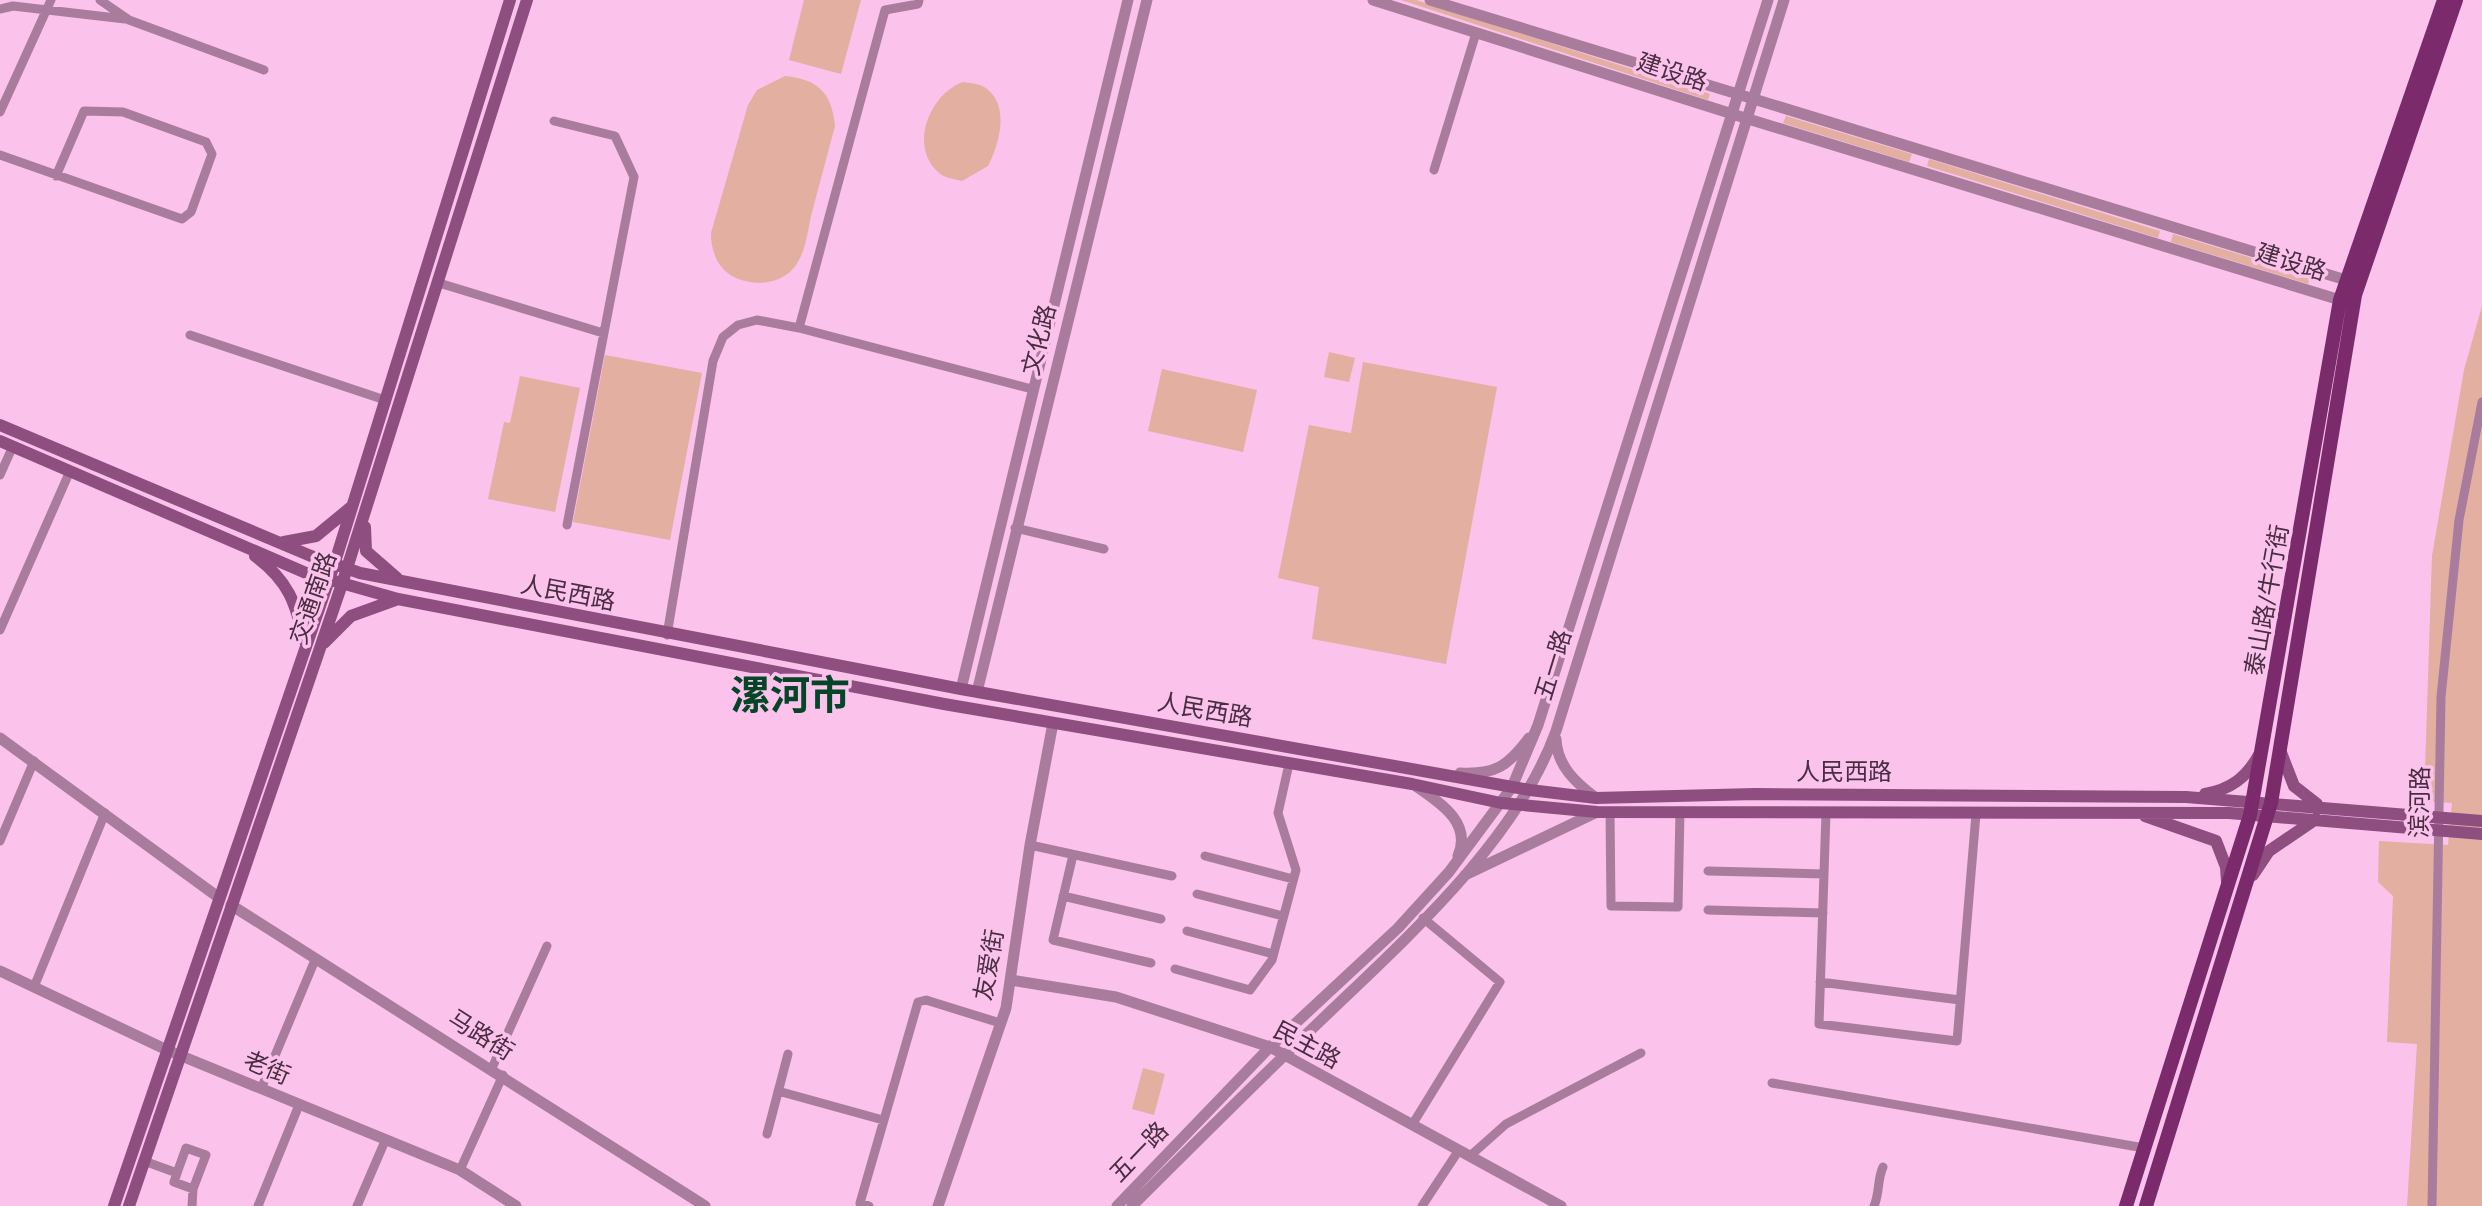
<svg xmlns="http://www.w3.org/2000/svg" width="2482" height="1206" viewBox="0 0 2482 1206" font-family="'Roboto Condensed','Noto Sans SC',sans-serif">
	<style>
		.green { fill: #e2afa0 }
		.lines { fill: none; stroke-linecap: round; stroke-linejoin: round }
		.minor { stroke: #a97c9d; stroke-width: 9 }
		.tertiary { stroke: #a97c9d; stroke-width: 11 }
		.secondary { stroke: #8f4e80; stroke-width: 12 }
		.primary { stroke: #7b2b6b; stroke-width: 14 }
		.labels { text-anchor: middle; stroke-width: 7; stroke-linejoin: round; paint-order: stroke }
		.street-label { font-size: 24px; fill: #492d42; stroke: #fbc2ec }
		.town-label { font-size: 40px; font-weight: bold; fill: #044527; stroke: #fbc2ec }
	</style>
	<rect width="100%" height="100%" fill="#fbc2ec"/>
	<!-- green -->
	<path class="green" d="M804,0H861L841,74L789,60Z
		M1401,0H1416L1710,94L1708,100Z
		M785,76C818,79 832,93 835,126C827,156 819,186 811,216C808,230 806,246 800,258C789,283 759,288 736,278C718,270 711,252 711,233L748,105L757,90Z
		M963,82C970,83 982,84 987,89C1010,107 999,144 988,166L962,181C954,179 944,178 938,172C908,145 931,93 963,82Z
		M1786,116L1912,154L1909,162L1783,123Z
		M1929,159L2160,231L2158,238L1927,166Z
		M2173,234L2311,276L2308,284L2171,242Z
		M2482,306V1206H2407L2417,1044L2387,1042L2393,896L2378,882L2379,841L2448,845L2452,803L2424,801L2432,556L2464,370Z
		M1329,352L1355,358L1349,382L1324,377Z
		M605,355L702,373L670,540L573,522Z
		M1363,362L1497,387L1446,664L1312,639L1319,587L1278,578L1309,425L1351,433Z
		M1162,369L1257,390L1243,452L1148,431Z
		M520,376L580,388L555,512L488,499L504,422L510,423Z
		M1143,1068L1165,1074L1154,1115L1132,1109Z"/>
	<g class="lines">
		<!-- minor -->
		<path class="minor" d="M100,0L129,20L264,70
			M0,9L13,6L125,19
			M0,112L51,0
			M554,121L615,136L634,177L567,525
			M0,155L182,219L191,212L212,154L206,142L123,112L84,111L56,176
			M1434,170L1476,33
			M439,283L603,333
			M799,328L885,10L918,4L919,0
			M190,335L385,400
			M0,475L13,446
			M1015,528L1104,549
			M0,630L70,471
			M667,635L713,361L723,337L738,325L757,320L799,328L1032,389
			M1610,812L1611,906L1678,907L1680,811
			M1826,813L1819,1024L1957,1041L1976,814
			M0,841L34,761
			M1030,845L1172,876
			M1073,855L1053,940L1151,963
			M1205,856L1293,879
			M1708,871L1824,874
			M1197,894L1283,916
			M1063,896L1161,919
			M1708,910L1823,913
			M1187,931L1273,954
			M1175,969L1250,990L1272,960L1296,870L1278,813L1289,764
			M1820,982L1960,1000
			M34,987L105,813
			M492,1068L547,946
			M1772,1083L2144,1148
			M261,1089L315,960
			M778,1091L883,1120
			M1412,1125L1500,982L1423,918
			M767,1134L788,1054
			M1470,1156L1506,1124L1641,1053
			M144,1161L177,1173L186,1148L206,1155L193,1189L192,1206
			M460,1170L503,1075
			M177,1173L174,1182L193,1189
			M258,1206L299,1105
			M357,1206L385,1141
			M869,1206L860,1203L918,1002L926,1000L1000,1023
			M1422,1206L1459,1150
			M1874,1206C1880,1192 1877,1180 1883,1167
			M2432,1206L2441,697L2459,520L2482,402"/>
		<!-- tertiary -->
		<path class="tertiary" d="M1373,0L1745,118L2340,300L2347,298
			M1430,0L2346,280L2349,285
			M961,689L1128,0
			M977,692L1147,0
			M0,738L218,897
			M1556,739C1557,766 1576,783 1596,798
			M1460,773C1495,775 1508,766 1529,738
			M1413,784C1437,801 1473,821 1458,856
			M1465,875L1597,812
			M231,905L705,1206
			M0,971L167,1050L460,1170L516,1206
			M1011,980L1116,997L1270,1047L1561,1206
			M938,1206L1006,1008L1030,845L1053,723
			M1117,1206L1270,1047L1398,928L1449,872L1512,787L1538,725L1768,0
			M1132,1206C1193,1145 1253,1085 1315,1026C1400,944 1516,843 1556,731L1784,0"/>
		<!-- secondary -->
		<path class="secondary" d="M0,425L311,556L360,573L961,689L1530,790L1596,798L1755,794L2186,797L2482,821
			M0,441L306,573L398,599L944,704L1412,784L1501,803L1597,812L2229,813L2482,834
			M365,527L366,551L397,578
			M284,542L316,536L350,508
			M255,556C290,582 295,603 306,644
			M324,643L351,616L398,599
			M2280,750L2294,786L2317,804
			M2205,794C2231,789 2246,778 2259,755
			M2145,816L2216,841L2226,867L2227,882
			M2253,875L2269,851L2316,819
			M114,1206L334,565L510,0
			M129,1206L342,584L527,0"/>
		<!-- primary -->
		<path class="primary" d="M2126,1206L2250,815L2340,300L2444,0
			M2146,1206L2271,803L2355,295L2456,0"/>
	</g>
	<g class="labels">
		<!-- street labels -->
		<g class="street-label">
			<text transform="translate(1672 72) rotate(18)" y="8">建设路</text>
			<text transform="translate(2291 262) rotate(17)" y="8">建设路</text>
			<text transform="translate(1039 340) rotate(-76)" y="8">文化路</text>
			<text transform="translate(568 593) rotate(11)" y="8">人民西路</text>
			<text transform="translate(313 598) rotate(-71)" y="8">交通南路</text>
			<text transform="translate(2267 600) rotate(-80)" y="8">泰山路/牛行街</text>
			<text transform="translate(1553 665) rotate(-73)" y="8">五一路</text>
			<text transform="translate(1205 710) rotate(10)" y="8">人民西路</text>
			<text x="1844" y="780">人民西路</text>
			<text transform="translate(2420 802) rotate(-89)" y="8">滨河路</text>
			<text transform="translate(989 965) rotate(-80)" y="8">友爱街</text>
			<text transform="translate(481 1035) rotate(32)" y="8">马路街</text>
			<text transform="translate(1307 1045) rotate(28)" y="8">民主路</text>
			<text transform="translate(267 1068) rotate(23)" y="8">老街</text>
			<text transform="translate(1139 1152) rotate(-46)" y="8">五一路</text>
		</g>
		<!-- town labels -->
		<g class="town-label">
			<text x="790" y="709">漯河市</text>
		</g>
	</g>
</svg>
